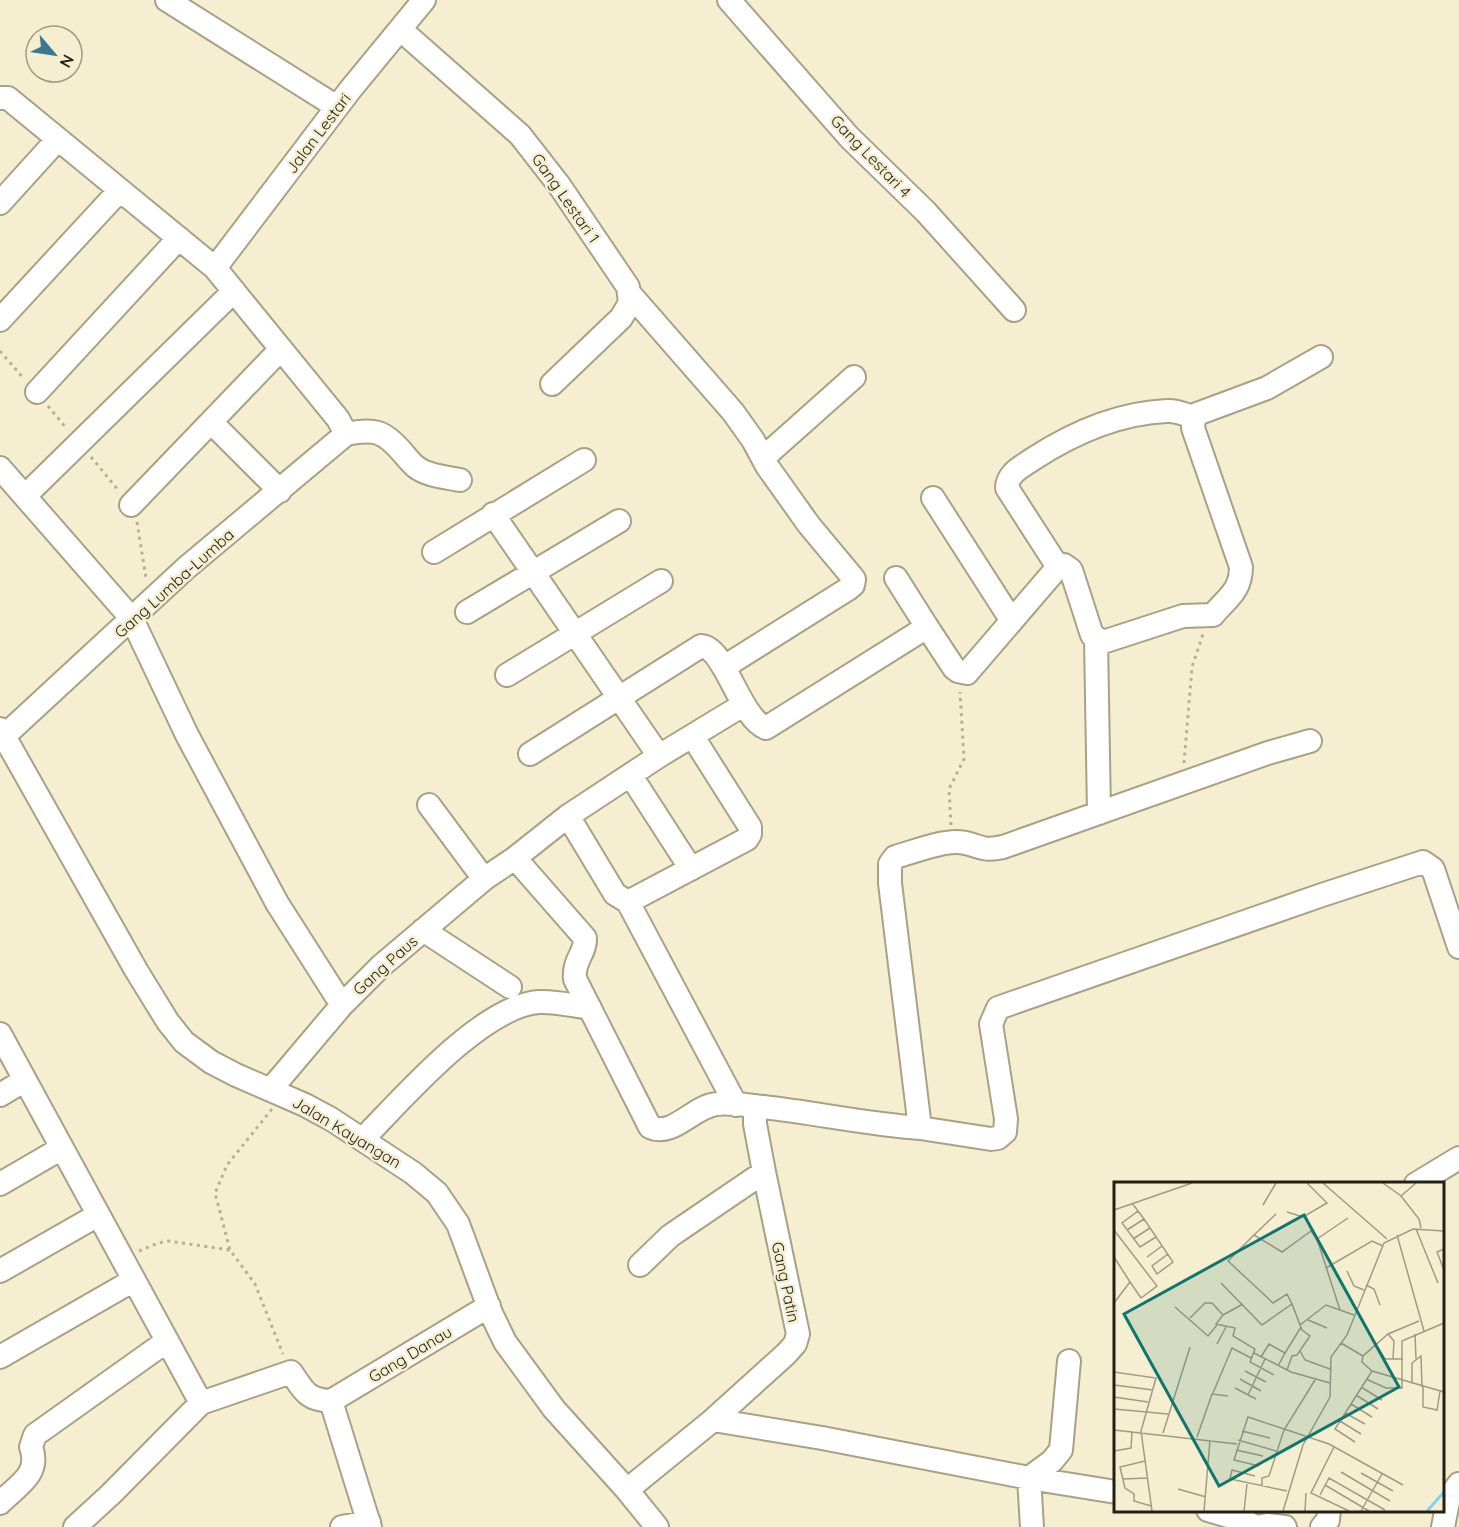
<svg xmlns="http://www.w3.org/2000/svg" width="1459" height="1527" viewBox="0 0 1459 1527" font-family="Quicksand,sans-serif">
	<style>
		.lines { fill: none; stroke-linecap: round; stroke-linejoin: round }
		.minor-casing { stroke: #a9a186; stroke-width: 26 }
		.path { stroke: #b6af98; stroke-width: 3; stroke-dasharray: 3 4.5; stroke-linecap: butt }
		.minor { stroke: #fff; stroke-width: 22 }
		.labels { text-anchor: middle; stroke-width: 5; stroke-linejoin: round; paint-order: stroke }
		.street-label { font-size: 16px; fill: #221f15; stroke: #f6eed1 }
		.inset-river { fill: none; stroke: #7bd4f1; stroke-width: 3 }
		.inset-road { fill: none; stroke: #a19b86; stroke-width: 1.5 }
		.view { fill: #0f766e; fill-opacity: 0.15; stroke: #0f766e; stroke-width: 3 }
		.inset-edge { fill: none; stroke: #221f15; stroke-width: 3 }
	</style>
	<rect width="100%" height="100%" fill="#f6eed1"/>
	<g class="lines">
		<defs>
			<path id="minor" d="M167,0L337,107
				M729,0L849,137L926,212L1014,310
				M401,30L520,135L559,185L628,287L630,303L621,318L552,384
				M0,98H8L58,139L0,203
				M58,139L120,190
				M215,268L350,90L424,0
				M630,294L733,412L753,440L767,466L809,525L854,579L853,585L848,589L724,667
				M0,320L120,190L215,268L338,419L346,434
				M37,392L179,238
				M211,422L280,491
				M346,434C375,428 384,431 403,453C407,458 411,463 416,467C428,476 445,477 460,480
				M763,458L854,377
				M0,468L132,619L187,735L277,903L342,1005
				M25,496L234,291
				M933,498L1012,621
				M131,505L281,349
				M493,514L659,756
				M434,552L584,460
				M1058,567L1007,488C1007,473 1023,466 1033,459C1073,433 1120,413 1167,411C1176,410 1186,415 1194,417
				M896,578L927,627
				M467,612L619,521
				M1096,639L1099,813
				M507,675L661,581
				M0,729L136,970L168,1022L184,1042L211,1062L236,1075L305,1105L331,1119L413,1173L437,1193L458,1224L491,1313L505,1342L554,1409L627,1490L657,1527
				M0,740L186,568L346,434
				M530,754L701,646C725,647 739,717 766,728L927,627L954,668L958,671L967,673L1058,567L1064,565L1071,570L1092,635L1103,642L1183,616L1213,615C1227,598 1241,591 1241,567L1193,428L1194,417L1197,414L1267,388L1321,357
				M631,776L691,869
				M429,805L484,879
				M568,816L615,894L628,902L747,839L750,834V827L693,737
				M515,858L585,938C586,953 573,960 575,979L650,1127C673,1138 693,1106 717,1104C731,1102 749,1106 763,1107C816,1113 867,1124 920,1128L890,883V864L895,857C913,852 938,842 956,842C977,842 978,853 1003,847L1268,753L1310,741
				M628,902L736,1105
				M423,930L510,987
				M0,1034L201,1403
				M271,1089L342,1005L381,966L484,879L515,858L568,816L659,756L743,705
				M0,1095L25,1080
				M920,1128L991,1139L998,1138L1005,1132L1006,1119L991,1024L998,1008L1322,895L1423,862L1433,869L1459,947
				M363,1139C403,1098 482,1006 539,1002C556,1001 574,1006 590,1008
				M0,1184L62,1148
				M1416,1184L1459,1158
				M640,1265L670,1236L764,1172
				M0,1271L98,1215
				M0,1357L134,1280
				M331,1401L489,1306
				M331,1401L370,1527
				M713,1420L822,1438L1029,1478L1116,1492
				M627,1490L713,1420L786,1354L795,1344L798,1334L764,1172L755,1124V1106
				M0,1503C18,1485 41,1474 31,1447L35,1435L167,1341
				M1208,1510L1245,1521L1255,1527
				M75,1527L111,1494L201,1403L291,1372C304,1391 307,1400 331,1401
				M342,1527L369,1522
				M1032,1527L1029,1478L1052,1461L1061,1450L1069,1361
				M1257,1527L1267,1525L1285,1527
				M1322,1527L1328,1520L1329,1510
				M1443,1527L1449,1497L1459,1484"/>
		</defs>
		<!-- minor casing -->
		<use href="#minor" class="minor-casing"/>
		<!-- path -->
		<path class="path" d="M0,351L24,379
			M48,406L67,429
			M91,457L119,491
			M137,522L146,578
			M1184,763L1192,667L1203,634
			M951,825L949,789L964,759L960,692
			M272,1109L227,1165L215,1193L230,1250L255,1284L283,1354
			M139,1251L158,1243L168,1241L230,1250"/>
		<!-- minor -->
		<use href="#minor" class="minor"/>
	</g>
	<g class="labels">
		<!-- street labels -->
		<g class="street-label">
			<text transform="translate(318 133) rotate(-53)" y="6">Jalan Lestari</text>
			<text transform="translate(871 156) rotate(46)" y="6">Gang Lestari 4</text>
			<text transform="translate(566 198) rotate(55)" y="6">Gang Lestari 1</text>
			<text transform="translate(174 583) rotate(-42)" y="6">Gang Lumba-Lumba</text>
			<text transform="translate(385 965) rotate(-42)" y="6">Gang Paus</text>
			<text transform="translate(347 1132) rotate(31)" y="6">Jalan Kayangan</text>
			<text transform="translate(786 1282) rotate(78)" y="6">Gang Patin</text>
			<text transform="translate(410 1354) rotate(-31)" y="6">Gang Danau</text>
		</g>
	</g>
	<!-- overview -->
	<g transform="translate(1114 1182)">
		<rect width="330" height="330" fill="#f6eed1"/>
		<path class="inset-river" d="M313,329L330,310"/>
		<path class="inset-road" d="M209,1L273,57M269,1L287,14L305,37L307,46M287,14L302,1M18,21L30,37L59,80L43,92L38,84L54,72M149,23L162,1M0,28L78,1M24,29L8,41L26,65L42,55M173,30L189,35L213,21L193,1M302,47L324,101M0,48L43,104L27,116L16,100M13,48L30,37M140,53L162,32M283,53L310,149M19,57L36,46M330,67L323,70L330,88M0,75L16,100L0,121M33,75L48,64M212,86L258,59L269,64M233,89L240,104L250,108M107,101L148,143L178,122L188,148L196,154L183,173L178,174L173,188M252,103L260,107L266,123M178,122L173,112L159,121L114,79L140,53L168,70L197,49L203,57M61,125L94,154L103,143M226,128L203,57L234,36M109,133L129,122M76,136L91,121H98L109,133L102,142L121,146L119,154L141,167L136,180L160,193M194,138L213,146M305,139L274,152L249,174L248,180L258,189L330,210M186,143L212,123L240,133M274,152L280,159L279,177M301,152L302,177M227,161L249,174M261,161L271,177H289M103,162L112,145M186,169L191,178L216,187M140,171L177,190L216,201M171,171L187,145M147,175L155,162L171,171L164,184M131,189L152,200M0,190L42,196L27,249L38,329M126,197L147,209M252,197L272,206H288V159L330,141M298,202V181L307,174L308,205M0,203L39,208M247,205L268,218M309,205V225L323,228L326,209M121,206L142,217M99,211L118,166L137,176M134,213L151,177M242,213L264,227M0,215L34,220M237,222L258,235M0,227L54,232M231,231L251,242M226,239L247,252M0,248L123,262M128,249L156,256M49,251L76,165M83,255L98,212L114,214M124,258L162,269M241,260L221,247L258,189M220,265L197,311L235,329M122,268L149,274M0,269L17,266L18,249M31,279L6,285L11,306L20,312V319L37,324M145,284L120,278L134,235L215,262L289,303M227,290L276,319M247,291L279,309M141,294L118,288L116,297L173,309M9,297L33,296M211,303L255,329M148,305V296L155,294L170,248L201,198M64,307L92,315M206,313L215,296L271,328M90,329L96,258M130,329L133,302M169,329L189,263L216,215L217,175L233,153L270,61L299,47L330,49M191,329L192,311M247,329L268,292"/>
		<path class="view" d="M190,33L285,205L105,304L10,132Z"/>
		<rect width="330" height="330" class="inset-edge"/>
	</g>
	<!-- north arrow -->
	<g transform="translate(54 54) rotate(119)"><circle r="28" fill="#f6eed1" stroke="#a19b86" stroke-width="1.5"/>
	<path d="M0-4.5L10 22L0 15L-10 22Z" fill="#3c788f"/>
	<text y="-9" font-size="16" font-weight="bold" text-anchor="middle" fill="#221f15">N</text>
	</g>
</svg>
